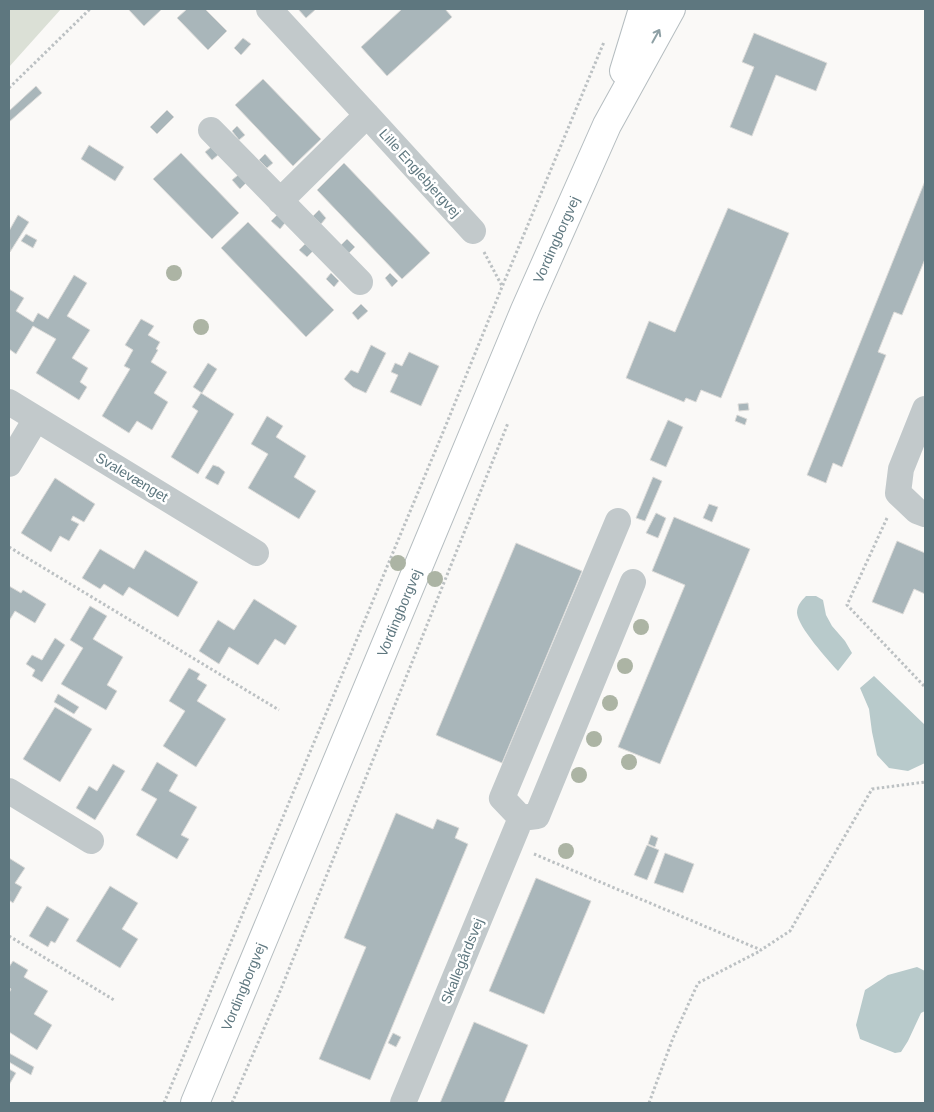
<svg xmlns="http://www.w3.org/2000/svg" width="934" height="1112" viewBox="0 0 934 1112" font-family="Arial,sans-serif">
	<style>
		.green { fill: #dbe0d6 }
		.water { fill: #b8cacb }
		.building { fill: #a9b6ba; stroke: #dcdbd9 }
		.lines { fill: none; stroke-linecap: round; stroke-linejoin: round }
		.major-casing { stroke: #b5bdc0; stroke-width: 30 }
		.path { stroke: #bcc1c3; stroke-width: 3; stroke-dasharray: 2.5 2.5; stroke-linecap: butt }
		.minor { stroke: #c2c9cb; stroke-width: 26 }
		.major { stroke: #fff; stroke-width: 28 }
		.tree { fill: #acb4a4 }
		.oneway { stroke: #8ea0a5 }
		.labels { text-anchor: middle; stroke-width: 5; stroke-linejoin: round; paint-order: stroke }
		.street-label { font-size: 14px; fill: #5e777f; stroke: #fff }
	</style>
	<rect width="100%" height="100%" fill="#faf9f7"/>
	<!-- green -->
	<path class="green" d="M9,9H61L9,67Z"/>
	<!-- water -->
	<path class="water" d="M806,596H816L823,600L826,615L832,626L845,641L852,653L838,671C828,660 798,627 797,613C797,606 801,601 806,596Z
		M874,676L925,725V763L908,771L889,768L877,755L872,732L869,709L860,688Z
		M917,967L925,971V1011L921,1013L908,1041L901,1052L895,1053L860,1039L856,1025L865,990L888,975Z"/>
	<!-- building -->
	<path class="building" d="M128,9H162L144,26Z
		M187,9H205L227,31L208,50L177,18Z
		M298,9H316L306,18Z
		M402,9H445L452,17L387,76L361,47Z
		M754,33L827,63L816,91L776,75L752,136L730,127L754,67L742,62Z
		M243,38L251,44L241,55L234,48Z
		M263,79L321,139L293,166L235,105Z
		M36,86L42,93L9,122V111Z
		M167,110L174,117L157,134L150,127Z
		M237,126L245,135L239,140L232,131Z
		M89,145L124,167L115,181L81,159Z
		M211,147L218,155L212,160L205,152Z
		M181,153L239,213L212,239L153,179Z
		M265,154L273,163L267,168L259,160Z
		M344,163L430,253L402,279L317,190Z
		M238,175L246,183L240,189L232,180Z
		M925,181V259L902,315L894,312L878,352L886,355L842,467L833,463L826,483L807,475Z
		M728,208L789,233L721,398L701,390L696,402L686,398L684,402L626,378L649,321L675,332Z
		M319,210L326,218L321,224L313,216Z
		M18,215L29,222L10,252L9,231Z
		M277,215L285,223L280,229L271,221Z
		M248,222L334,310L306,337L221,248Z
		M26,234L37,240L33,248L21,241Z
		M347,239L355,247L349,253L341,245Z
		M305,244L313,251L307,257L299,250Z
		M331,273L339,281L334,287L326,279Z
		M390,273L398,281L392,287L385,278Z
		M74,275L87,283L67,316L90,330L72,358L88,368L80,382L87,387L79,400L36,373L56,339L33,326L16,354L9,349V289L24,298L16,311L33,322L38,313L48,319Z
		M361,304L368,311L358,320L352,313Z
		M141,319L154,326L148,335L160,342L156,349L158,350L151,362L167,372L154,393L168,402L152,430L137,421L129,433L102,416L130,369L124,366L133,350L125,345Z
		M371,345L386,353L366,393L353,387L344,379L351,370L358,373Z
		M409,352L439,366L421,406L390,392L398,375L391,372L395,363L402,366Z
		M208,363L217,369L202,393L193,387Z
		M201,393L234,414L198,474L171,457L198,411L192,407Z
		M748,403L749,410L739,411L738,404Z
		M737,415L747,419L745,425L735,421Z
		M267,416L283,426L276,437L306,456L294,477L316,491L299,519L248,488L268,454L251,444Z
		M668,420L683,427L666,467L650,460Z
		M213,465L219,467L225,472L218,485L205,478Z
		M653,477L662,481L645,521L636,518Z
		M55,478L95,504L84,522L73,516L71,520L79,524L69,541L60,536L51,552L21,533Z
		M709,504L718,507L712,522L703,518Z
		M656,513L666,518L658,538L646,533Z
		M674,517L750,549L660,764L618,747L685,585L652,571Z
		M897,541L925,553V594L914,589L903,614L872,602Z
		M516,543L582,571L502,763L436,735Z
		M100,549L134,569L145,550L198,582L178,617L129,587L123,596L104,584L100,589L82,578Z
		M9,586L21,593L23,590L46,604L35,623L15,611L9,621Z
		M254,599L297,626L285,645L275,639L258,665L229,647L219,664L199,651L218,620L234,630Z
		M90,606L107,616L93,639L123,657L107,685L117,691L106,710L61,684L83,648L70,640Z
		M55,638L65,645L42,682L32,676L35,670L26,664L32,655L42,660Z
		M189,668L200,674L197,679L207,685L197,701L226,719L196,767L163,746L185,711L169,701Z
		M58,694L79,707L74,714L54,702Z
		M55,707L92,729L60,782L23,759Z
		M157,762L178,775L169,791L197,807L181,835L189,839L177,859L136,835L157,799L141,790Z
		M113,764L125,771L95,820L76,808L89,786L97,791Z
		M396,813L433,829L437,819L459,828L455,838L468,844L370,1080L319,1059L366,947L344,938Z
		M651,835L658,838L655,847L648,844Z
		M647,845L659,850L647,880L634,875Z
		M665,853L694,864L683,893L654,883Z
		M9,858L25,868L15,883L22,887L13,903L9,900Z
		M536,878L591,901L544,1014L489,991Z
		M110,886L138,903L122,929L138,939L120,968L76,941Z
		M47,906L69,919L55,943L51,941L48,947L29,936Z
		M13,961L28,970L24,977L48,991L34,1014L52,1025L37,1050L9,1032V993L11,989L9,987V967Z
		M474,1022L528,1045L504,1103H440Z
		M393,1033L401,1037L396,1047L388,1043Z
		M9,1053L34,1067L31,1075L9,1062Z
		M9,1069L16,1073L9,1085Z"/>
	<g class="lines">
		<defs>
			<g id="major">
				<path d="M624,71L643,9"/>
				<path id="s1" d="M195,1103L525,310L607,125L671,9"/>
			</g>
		</defs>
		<!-- major casing -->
		<use href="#major" class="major-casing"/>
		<!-- path -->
		<path class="path" d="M9,88L90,9
			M484,252L502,286
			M887,518L847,605L925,687
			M9,547L279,710
			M534,854L761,950L790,931L872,789L925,782
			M9,936L114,1000
			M164,1103L446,425L502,287L604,42
			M232,1103L281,989L508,423
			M649,1103L673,1038L698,983L760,951"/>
		<!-- minor -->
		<path class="minor" d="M269,9L367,115L473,231
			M211,130L360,282
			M280,201L367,115
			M9,402L256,553
			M925,409L901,469L898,493L917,511L925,514
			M9,464L36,419
			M9,791L91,841
			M521,818L502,798L618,521
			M521,818L537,816L633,582
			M403,1103L521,818"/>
		<!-- major -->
		<use href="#major" class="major"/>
	</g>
	<!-- trees -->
	<g class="tree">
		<circle cx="174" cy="273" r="8"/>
		<circle cx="201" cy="327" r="8"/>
		<circle cx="398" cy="563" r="8"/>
		<circle cx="435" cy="579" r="8"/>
		<circle cx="641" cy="627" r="8"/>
		<circle cx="625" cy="666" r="8"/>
		<circle cx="610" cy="703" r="8"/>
		<circle cx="594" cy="739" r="8"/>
		<circle cx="629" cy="762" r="8"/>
		<circle cx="579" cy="775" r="8"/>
		<circle cx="566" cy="851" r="8"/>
	</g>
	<!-- one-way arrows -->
	<defs><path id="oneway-shaft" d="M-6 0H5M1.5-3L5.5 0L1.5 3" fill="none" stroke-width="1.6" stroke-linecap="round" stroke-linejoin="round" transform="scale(1.25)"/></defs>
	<use class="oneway" href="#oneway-shaft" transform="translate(656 36) rotate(-61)"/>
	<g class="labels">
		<!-- street labels -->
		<g class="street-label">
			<text transform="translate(420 173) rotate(48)" y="5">Lille Englebjergvej</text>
			<text dy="5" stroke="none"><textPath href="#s1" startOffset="936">Vordingborgvej</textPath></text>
			<text transform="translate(132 477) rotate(31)" y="5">Svalevænget</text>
			<text dy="5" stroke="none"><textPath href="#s1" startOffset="531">Vordingborgvej</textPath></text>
			<text transform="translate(462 961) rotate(-68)" y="5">Skallegårdsvej</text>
			<text dy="5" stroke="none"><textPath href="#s1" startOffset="126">Vordingborgvej</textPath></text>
		</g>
	</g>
	<!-- border -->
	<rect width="934" height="1112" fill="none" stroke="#5e777f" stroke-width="20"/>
</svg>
